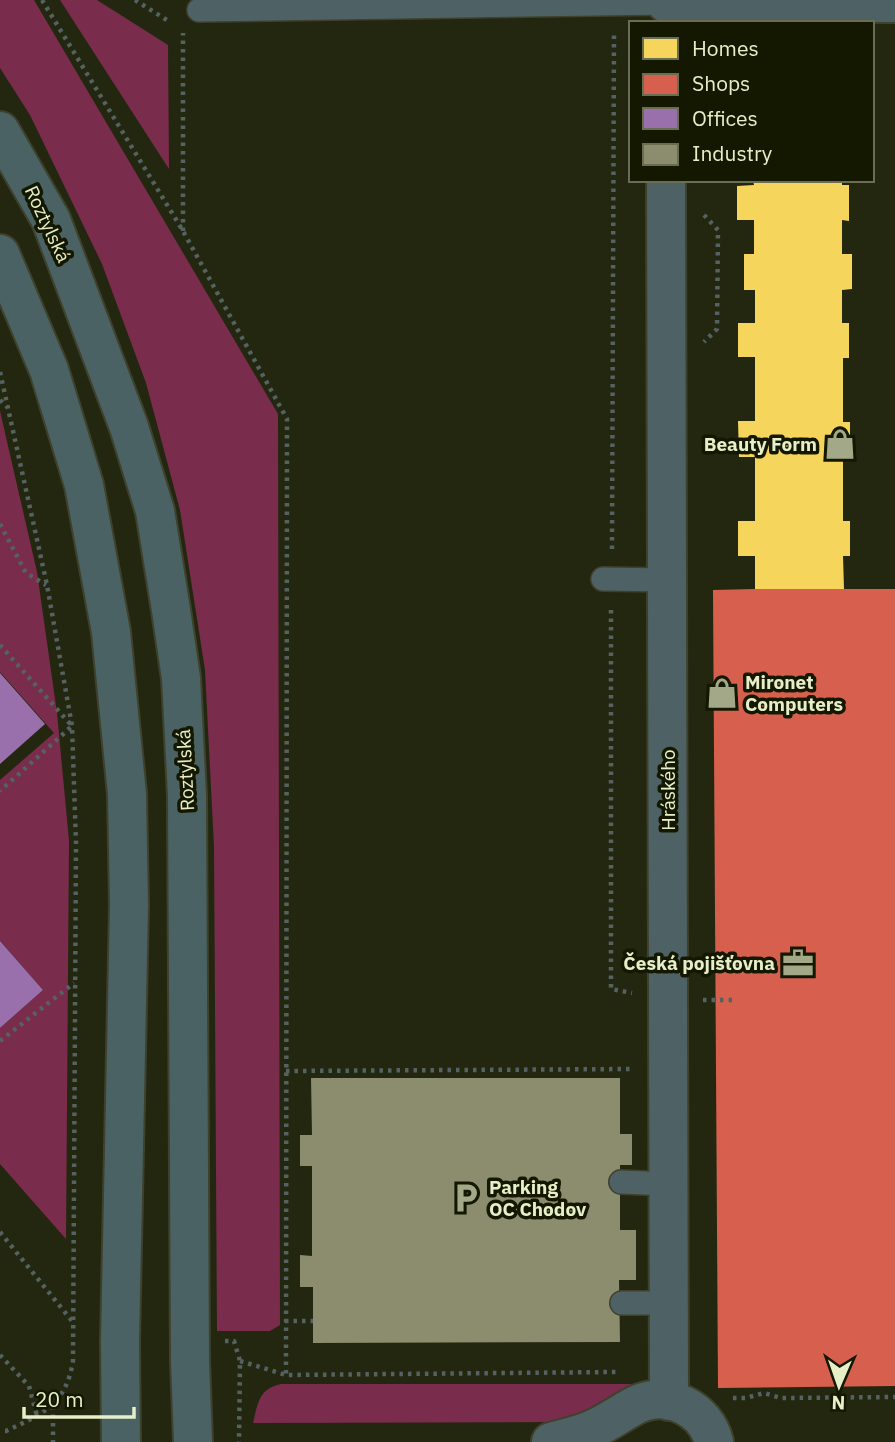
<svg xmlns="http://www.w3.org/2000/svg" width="895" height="1442" viewBox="0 0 895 1442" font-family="'IBM Plex Sans',sans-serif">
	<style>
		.green { fill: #7a2c4d }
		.homes { fill: #f6d55c }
		.shops { fill: #d6604d }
		.offices { fill: #9970ab }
		.industry { fill: #8c8c6e }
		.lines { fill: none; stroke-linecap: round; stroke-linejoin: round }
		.lane-casing { stroke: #3e412b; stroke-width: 26 }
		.street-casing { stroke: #3e412b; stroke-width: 42 }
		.secondary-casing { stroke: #3e412b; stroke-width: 42 }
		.path { stroke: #546262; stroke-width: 4.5; stroke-dasharray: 3.5 5; stroke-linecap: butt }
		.lane { stroke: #4e6265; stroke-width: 23 }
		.street { stroke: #4e6265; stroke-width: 38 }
		.secondary { stroke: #4a6264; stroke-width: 38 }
		.labels { text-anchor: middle; stroke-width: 7; stroke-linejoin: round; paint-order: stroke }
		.street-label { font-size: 19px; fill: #e7efc8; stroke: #151800 }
		.poi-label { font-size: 19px; font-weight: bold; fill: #e7efc8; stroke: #151800; text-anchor: end }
	</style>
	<rect width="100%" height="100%" fill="#242710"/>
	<!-- green -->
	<path class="green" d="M0,0H34L278,414L280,1325L270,1331H217L214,846L205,670L180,510L146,383L102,264L30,115L0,68Z
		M60,0H97L168,45L169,169Z
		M0,411L37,572L57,713L69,841L66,1239L0,1164V1028L43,990L0,941V780L54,733L0,672Z
		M281,1384H641L631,1398L556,1422L253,1423C258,1404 258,1389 281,1384Z"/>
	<!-- homes -->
	<path class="homes" d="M753,180H842V185H849V221L842,220V254H852V289L842,290V323H849V358H843V422H850V457H843V521H850V556H843L844,589H755V556H738V521H755V457H739L738,421H755V357H738V323H755V290H744V254H754V220H737V186L754,185Z"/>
	<!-- shops -->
	<path class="shops" d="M755,589H895V1386L718,1388L713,590Z"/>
	<!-- offices -->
	<path class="offices" d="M0,673L45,724L0,764Z
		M0,941L43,990L0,1028Z"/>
	<!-- industry -->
	<path class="industry" d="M311,1078H620V1134H632V1165H620V1230H636V1280H619L620,1342L313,1343V1287H300V1255L312,1256V1166H300V1135H312Z"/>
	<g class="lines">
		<defs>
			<path id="lane" d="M199,10L666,3
				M603,579L667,580
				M621,1182L669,1184
				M622,1303H669"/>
			<path id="street" d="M666,3H895
				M666,180L669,1401
				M551,1442C565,1438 580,1435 593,1429C609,1422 622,1412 636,1405C667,1389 706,1409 714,1442"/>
			<path id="secondary" d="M0,131L51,220L129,427L155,511L171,610L181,678L187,796L190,1361L193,1442
				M0,254L49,370L84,485L111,632L127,794L129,905L120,1342L121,1442"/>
		</defs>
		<!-- lane casing -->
		<use href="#lane" class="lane-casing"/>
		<!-- street casing -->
		<use href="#street" class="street-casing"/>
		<!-- secondary casing -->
		<use href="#secondary" class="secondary-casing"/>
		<!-- path -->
		<path class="path" d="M42,0L183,231L287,419L286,1375
			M135,0L170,22
			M704,215L718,230L717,329L704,342
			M183,231V33
			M0,372L47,585L72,726L76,843L73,1361C66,1405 42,1414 6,1431H0
			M0,400L8,408
			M0,524L26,573L46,585
			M612,549L614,32
			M611,610V989L632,993
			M0,645L72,726L0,791
			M703,1000H732
			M0,1041L74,983
			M286,1071L633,1069
			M0,1232L72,1321
			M285,1321H313
			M225,1341H234L240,1361L239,1442
			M0,1355L29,1386L37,1416
			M240,1361L286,1375L616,1372
			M733,1398H746L764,1393L781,1398L895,1397
			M53,1406V1442"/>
		<!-- lane -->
		<use href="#lane" class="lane"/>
		<!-- street -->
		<use href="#street" class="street"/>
		<!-- secondary -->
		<use href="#secondary" class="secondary"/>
	</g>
	<!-- icons -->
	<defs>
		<symbol id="shop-bare" viewBox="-9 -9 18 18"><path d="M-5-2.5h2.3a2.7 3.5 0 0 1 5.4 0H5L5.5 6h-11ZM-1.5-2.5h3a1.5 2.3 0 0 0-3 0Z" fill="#a3a988" stroke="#151800" stroke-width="2.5" paint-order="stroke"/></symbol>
		<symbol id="office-bare" viewBox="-9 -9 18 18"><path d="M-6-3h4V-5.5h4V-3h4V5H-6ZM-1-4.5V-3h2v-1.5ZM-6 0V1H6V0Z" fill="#a3a988" stroke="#151800" stroke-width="2.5" paint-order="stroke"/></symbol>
		<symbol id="parking-bare" viewBox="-9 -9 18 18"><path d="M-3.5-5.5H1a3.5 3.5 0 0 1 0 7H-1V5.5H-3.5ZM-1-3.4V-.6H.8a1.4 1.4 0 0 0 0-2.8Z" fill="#a3a988" stroke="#151800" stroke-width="2.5" paint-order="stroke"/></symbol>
	</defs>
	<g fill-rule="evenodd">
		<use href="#shop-bare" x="818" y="422" width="44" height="44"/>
		<use href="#shop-bare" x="700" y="671" width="44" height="44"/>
		<use href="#office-bare" x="776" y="941" width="44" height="44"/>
		<use href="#parking-bare" x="444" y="1176" width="44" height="44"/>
	</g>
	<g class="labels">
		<!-- street labels -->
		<g class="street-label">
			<text transform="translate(48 224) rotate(65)" y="7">Roztylská</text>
			<text transform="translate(185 770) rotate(-93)" y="7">Roztylská</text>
			<text transform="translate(668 790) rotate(-90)" y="7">Hráského</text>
		</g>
		<!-- poi labels -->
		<g class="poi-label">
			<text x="817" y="451">Beauty Form</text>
			<text x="745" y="689" text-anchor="start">Mironet<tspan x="745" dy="22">Computers</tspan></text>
			<text x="775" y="970">Česká pojišťovna</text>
			<text x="489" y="1194" text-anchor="start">Parking<tspan x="489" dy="22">OC Chodov</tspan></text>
		</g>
	</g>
	<!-- legend -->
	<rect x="629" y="21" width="245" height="161" fill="#151800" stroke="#696e50" stroke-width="2"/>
	<rect x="643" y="38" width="35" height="21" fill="#f6d55c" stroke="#696e50" stroke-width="2"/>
	<text x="692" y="56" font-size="21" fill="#e7efc8">Homes</text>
	<rect x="643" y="74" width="35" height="21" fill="#d6604d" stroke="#696e50" stroke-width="2"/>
	<text x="692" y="91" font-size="21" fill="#e7efc8">Shops</text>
	<rect x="643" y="108" width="35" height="21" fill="#9970ab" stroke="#696e50" stroke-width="2"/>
	<text x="692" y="126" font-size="21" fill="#e7efc8">Offices</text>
	<rect x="643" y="144" width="35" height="21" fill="#8c8c6e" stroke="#696e50" stroke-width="2"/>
	<text x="692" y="161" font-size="21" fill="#e7efc8">Industry</text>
	<!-- north arrow -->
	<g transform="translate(839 1386) rotate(182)" stroke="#151800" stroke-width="5" paint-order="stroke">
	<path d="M0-5L12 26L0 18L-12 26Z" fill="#e7efc8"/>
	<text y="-10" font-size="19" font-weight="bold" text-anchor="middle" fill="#e7efc8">N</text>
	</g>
	<!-- scale -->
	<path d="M24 1407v10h110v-10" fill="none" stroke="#e7efc8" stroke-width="3.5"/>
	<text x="35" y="1407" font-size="21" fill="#e7efc8" stroke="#151800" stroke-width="5" paint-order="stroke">20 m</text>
</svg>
